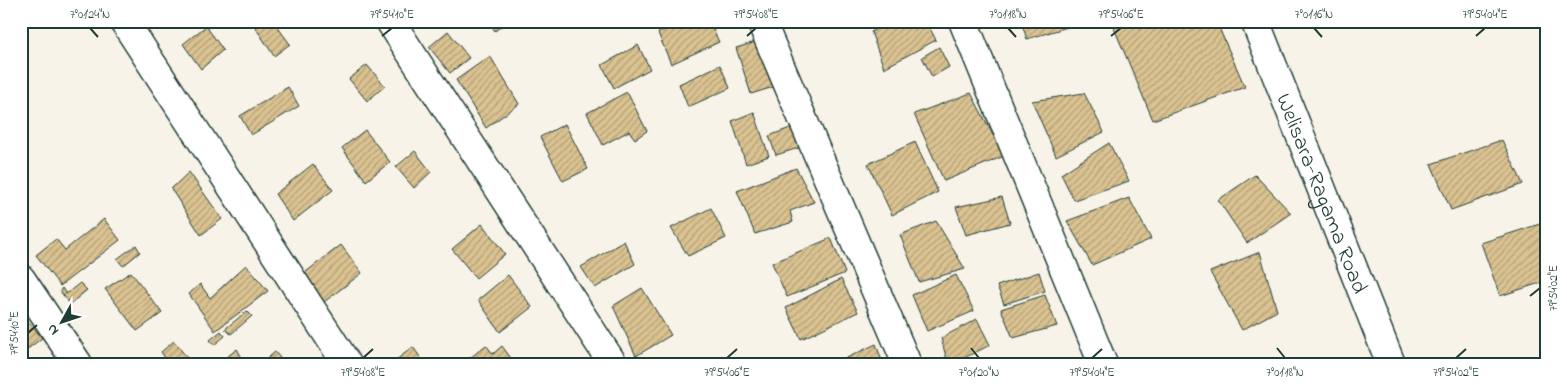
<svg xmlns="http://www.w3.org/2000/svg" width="1567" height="385" viewBox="0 0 1567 385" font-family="'Indie Flower',sans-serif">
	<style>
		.building { fill: url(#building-hatch); stroke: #1f3d34 }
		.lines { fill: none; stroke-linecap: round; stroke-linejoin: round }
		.minor-casing { stroke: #1f3d34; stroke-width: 31 }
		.major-casing { stroke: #1f3d34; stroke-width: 31 }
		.minor { stroke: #fff; stroke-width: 28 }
		.major { stroke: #fff; stroke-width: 28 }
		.ticks { fill: none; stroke: #1f3d34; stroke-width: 2 }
		.labels { text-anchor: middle; stroke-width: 4; stroke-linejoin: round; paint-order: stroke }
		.street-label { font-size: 22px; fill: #1f3d34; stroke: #fff }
		.neatline { fill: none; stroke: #1f3d34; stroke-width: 2 }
		.ticks-label { font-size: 12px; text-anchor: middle; fill: #1f3d34 }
	</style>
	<defs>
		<pattern id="building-hatch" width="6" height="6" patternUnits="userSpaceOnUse" patternTransform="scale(1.25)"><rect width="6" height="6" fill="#dbc291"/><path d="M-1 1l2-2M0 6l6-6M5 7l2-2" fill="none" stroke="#b19f77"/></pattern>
	</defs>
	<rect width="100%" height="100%" fill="#f8f3e9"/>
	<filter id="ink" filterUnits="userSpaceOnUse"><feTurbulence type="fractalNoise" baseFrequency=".02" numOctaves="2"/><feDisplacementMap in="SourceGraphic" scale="10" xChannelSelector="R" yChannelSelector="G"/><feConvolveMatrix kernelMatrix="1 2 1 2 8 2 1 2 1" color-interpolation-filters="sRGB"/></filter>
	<g filter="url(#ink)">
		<!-- building -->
		<path class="building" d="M262,21H273L290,44L274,56L255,27Z
			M488,21H508L495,31Z
			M685,21H709L719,42L671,64L658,33Z
			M889,21H926L936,40L884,68L871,32Z
			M1021,21H1088L1027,39Z
			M1111,21H1216L1245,87L1153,120Z
			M206,26L223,50L201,69L183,44Z
			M448,31L469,58L450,73L429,47Z
			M765,39L783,84L751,94L736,48Z
			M638,45L650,69L614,88L602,65Z
			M939,47L949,67L932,77L922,57Z
			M490,56L519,104L486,128L456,80Z
			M367,65L385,86L367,101L349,79Z
			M720,65L730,88L688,107L679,84Z
			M288,87L299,106L251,135L240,116Z
			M627,92L647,131L635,139L629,131L603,145L587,113Z
			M971,93L1004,156L944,181L914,114Z
			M1084,93L1104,132L1056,156L1032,101Z
			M754,112L769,156L746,164L732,121Z
			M565,124L588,169L563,181L540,137Z
			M798,125L805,146L776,155L769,136Z
			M365,130L390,162L366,181L342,148Z
			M1502,140L1523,184L1451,210L1431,164Z
			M915,142L938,192L892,215L868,164Z
			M1109,143L1129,181L1074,200L1061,174Z
			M415,151L431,172L414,188L396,167Z
			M313,164L333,190L293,221L275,194Z
			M796,168L814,202L790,211L793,222L755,234L737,191Z
			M189,172L222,219L201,235L171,189Z
			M1255,175L1291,213L1247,243L1218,200Z
			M1002,197L1010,223L966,235L956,207Z
			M1129,198L1151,239L1092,265L1067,221Z
			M711,208L726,238L688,256L671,228Z
			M104,219L120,240L60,286L36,255L56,239L65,250Z
			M936,221L965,269L919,282L900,235Z
			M1546,222V281L1500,296L1481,243Z
			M482,224L505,254L476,278L452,249Z
			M831,238L845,273L787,297L772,263Z
			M624,241L635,264L595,288L581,267Z
			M136,245L140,252L123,266L117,259Z
			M341,245L362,273L324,302L302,275Z
			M1260,252L1277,311L1242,330L1210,272Z
			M246,265L268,291L215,331L189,294L200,284L210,298Z
			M131,272L162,313L137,331L105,289Z
			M1039,272L1045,291L1004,304L997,286Z
			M508,275L532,307L500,332L478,300Z
			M956,275L974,311L927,331L912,295Z
			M841,279L858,312L801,339L786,308Z
			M80,283L87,290L70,304L60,291L62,288L66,294Z
			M642,288L671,335L636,356L613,306Z
			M1045,295L1057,326L1013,338L1001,309Z
			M247,311L252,316L231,334L225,329Z
			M25,317L42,338L21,354V320Z
			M977,319L990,345L952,364H948L941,338Z
			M221,331L225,336L214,345L210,340Z
			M174,341L192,364H169L161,352Z
			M876,344L883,364H834Z
			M486,345L493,354L502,346L513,361L509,364H475L470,358Z
			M413,347L425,364H391Z
			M237,349L241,356L233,364H218Z
			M275,352L280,358L274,364H261Z"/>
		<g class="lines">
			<defs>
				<path id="minor" d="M124,21L347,364
					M390,21L613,364
					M761,21L907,364
					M963,21L1103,364
					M21,279L78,364"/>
				<g id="major">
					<path id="s1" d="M1255,21L1391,364"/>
				</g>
			</defs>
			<!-- minor casing -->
			<use href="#minor" class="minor-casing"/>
			<!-- major casing -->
			<use href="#major" class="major-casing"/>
			<!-- minor -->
			<use href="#minor" class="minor"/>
			<!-- major -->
			<use href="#major" class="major"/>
		</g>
	</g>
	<!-- ticks -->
	<path class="ticks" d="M90,28L98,37M1008,28L1016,37M1314,28L1322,37M382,36L392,28M747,36L756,28M1111,36L1121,28M1476,36L1485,28M1530,296L1540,288M28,333L37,325M971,348L979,358M1277,348L1285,358M363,358L373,349M727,358L737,349M1092,358L1102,349M1456,358L1466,349"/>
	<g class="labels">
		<!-- street labels -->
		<g class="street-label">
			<text dy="8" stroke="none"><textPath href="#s1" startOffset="185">Welisara-Ragama Road</textPath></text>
		</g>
	</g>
	<!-- margin -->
	<rect width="1567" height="385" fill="none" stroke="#fff" stroke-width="55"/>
	<!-- north arrow -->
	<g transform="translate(62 322) rotate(230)" stroke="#ffffff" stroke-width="4" paint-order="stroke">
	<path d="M0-4L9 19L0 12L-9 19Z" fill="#1f3d34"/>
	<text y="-8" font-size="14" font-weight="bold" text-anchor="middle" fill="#1f3d34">N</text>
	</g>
	<rect x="28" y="28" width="1512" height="330" class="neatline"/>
	<g class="ticks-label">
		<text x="90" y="18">7°01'24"N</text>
		<text x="392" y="18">79°54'10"E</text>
		<text x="756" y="18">79°54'08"E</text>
		<text x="1008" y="18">7°01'18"N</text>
		<text x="1121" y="18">79°54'06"E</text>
		<text x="1314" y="18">7°01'16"N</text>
		<text x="1485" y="18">79°54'04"E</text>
		<text transform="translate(1553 288) rotate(-90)" y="4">79°54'02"E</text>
		<text transform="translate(14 333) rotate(-90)" y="4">79°54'10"E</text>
		<text x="363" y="376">79°54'08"E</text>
		<text x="727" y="376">79°54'06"E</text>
		<text x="979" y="376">7°01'20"N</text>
		<text x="1092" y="376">79°54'04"E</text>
		<text x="1285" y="376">7°01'18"N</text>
		<text x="1456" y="376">79°54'02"E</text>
	</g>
</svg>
